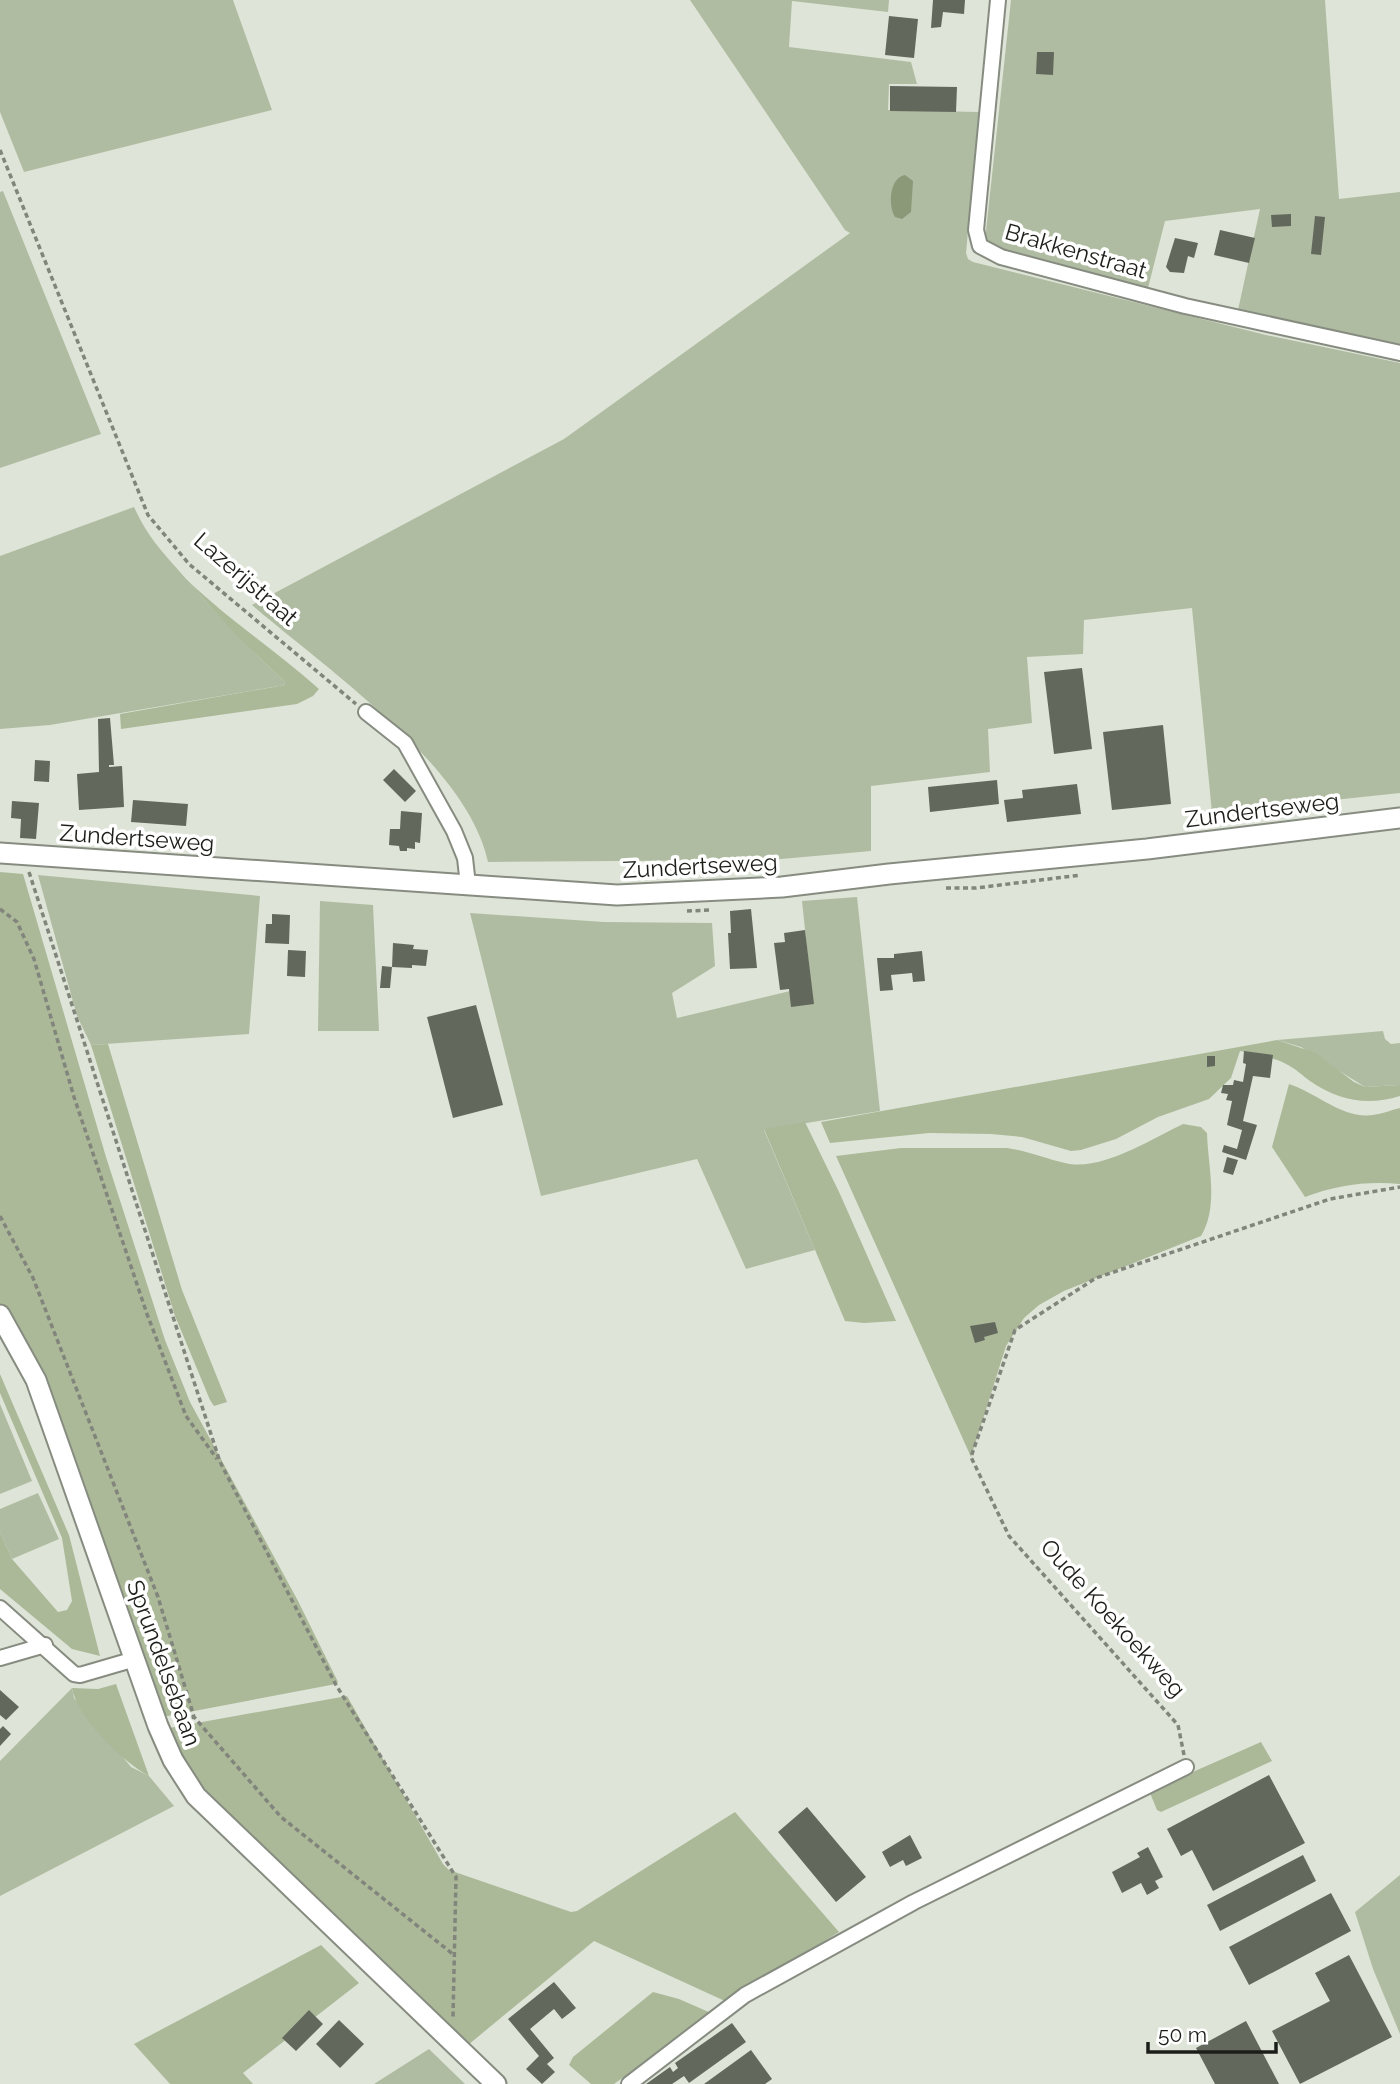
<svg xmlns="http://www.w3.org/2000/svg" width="1400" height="2084" viewBox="0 0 1400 2084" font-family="Raleway,sans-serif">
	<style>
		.green { fill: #b0bca2 }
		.forest { fill: #abb999 }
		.water { fill: #8b9979 }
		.building { fill: #63685d }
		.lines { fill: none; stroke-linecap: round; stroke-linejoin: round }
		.minor-casing { stroke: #878c81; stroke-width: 18 }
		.tertiary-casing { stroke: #878c81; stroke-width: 23 }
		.path { stroke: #81857b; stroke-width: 3.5; stroke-dasharray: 5 3.5; stroke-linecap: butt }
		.minor { stroke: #fff; stroke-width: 14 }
		.tertiary { stroke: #fff; stroke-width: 19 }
		.labels { text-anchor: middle; stroke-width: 7; stroke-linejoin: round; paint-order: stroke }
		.street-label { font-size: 23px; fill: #1c1e19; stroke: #fff }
	</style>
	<rect width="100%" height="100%" fill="#dee4d7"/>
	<!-- green -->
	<path class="green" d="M0,0H233L272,110L24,172L0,112Z
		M690,0H889L888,12L792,1L789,47L911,62L917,84H889L888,110L979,112L966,253L968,259L973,262L1266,335L1400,363V793L1212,813L1192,608L1084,620L1083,654L1027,657L1032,723L988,729L990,772L871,786V851L770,860L488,862C468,766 325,668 252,605L564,439L850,233L845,230Z
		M1011,0H1325L1339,199L1400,192V346L1238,310L1260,209L1165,221L1148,288L988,248L985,240Z
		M3,191L101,434L0,468V192Z
		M134,507C149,540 165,554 187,580C218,616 250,649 284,681L285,685L50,725L0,729V556Z
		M38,875L260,896L249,1034L91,1045L77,1016Z
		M857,897L880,1111L764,1130L815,1250L746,1269L697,1159L541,1196L470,913L604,922L712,923L715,966L672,993L677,1018L811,986L802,901Z
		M320,901L373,905L379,1031H318Z
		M1383,1031L1385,1039L1391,1044L1400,1043V1085L1365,1087L1301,1047L1277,1040Z
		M0,1404L32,1481L0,1494Z
		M38,1493L59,1539L12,1559L0,1532V1509Z
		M72,1688L74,1698L131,1767L149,1776L174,1806L0,1896V1761Z
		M1400,1875V2034L1373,1969L1355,1912Z
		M429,2049L465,2084H374Z"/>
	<!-- forest -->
	<path class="forest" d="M184,577C226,618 275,650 319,689L313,696L297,704L121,729L120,714L285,685L284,681L235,634Z
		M0,872L23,874L106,1157L165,1340L190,1402L298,1601L338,1682L336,1684L168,1716L160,1715L0,1307Z
		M1277,1040L1316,1053L1354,1082L1365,1087L1400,1085V1096C1368,1106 1339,1101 1310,1081C1303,1076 1296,1069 1288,1065C1274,1057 1256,1055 1240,1051L1231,1078L1209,1099L1158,1117L1116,1139L1081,1150L1071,1151L1022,1137L991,1134L929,1133L830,1143L821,1122Z
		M108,1044L182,1290L227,1402L214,1406L210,1400L175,1316L91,1045Z
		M1289,1084C1317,1093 1342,1119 1373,1115C1382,1114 1391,1110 1400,1108V1184C1366,1181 1337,1185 1305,1197L1272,1147Z
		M805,1122L840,1194L896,1321L864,1323L845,1321L764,1129Z
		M1183,1124L1201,1127L1207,1133C1208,1167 1219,1206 1201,1236L1064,1291L1039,1305L1024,1318L1006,1346L971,1457L836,1156L901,1148H1007C1028,1151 1046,1159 1065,1163C1101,1172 1151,1139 1183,1124Z
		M0,1374L69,1535L100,1656L72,1649L0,1589V1532L12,1559L58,1612L67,1610L72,1601L62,1538L0,1393Z
		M116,1684L149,1776C123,1762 77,1718 72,1688L98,1689Z
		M347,1696L443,1864L449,1870L571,1912L577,1911L735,1812L839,1932L727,2002L594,1941L468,2045L381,1965L190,1777L169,1728Z
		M1261,1742L1272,1761L1161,1812L1157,1810L1150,1793L1179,1778Z
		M321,1945L359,1983L243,2073L253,2084H170L134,2044Z
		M653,1992L679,1999L711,2013L614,2084H591L569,2065L573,2057Z"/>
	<!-- water -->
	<path class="water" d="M905,175L913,181L911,212L902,219L895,217C888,206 889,178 905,175Z"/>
	<!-- building -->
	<path class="building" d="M933,0H965L964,14L943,12L941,27L931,28Z
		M889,16L918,19L914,58L885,55Z
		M1037,52H1054L1053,75L1036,74Z
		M890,86L957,87L956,112L890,111Z
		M1291,214V226L1272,227L1271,215Z
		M1315,216L1325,217L1321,255L1311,254Z
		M1220,230L1255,238L1249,263L1214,255Z
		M1175,238L1198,243L1194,258L1188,256L1184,273L1170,272L1166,267Z
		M1082,668L1092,749L1054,754L1044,672Z
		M110,718L114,765H109V767L122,766L124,807L79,810L77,774L99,772L98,719Z
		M1163,725L1171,804L1112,810L1103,732Z
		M35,760L50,761L49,782L34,781Z
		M394,769L416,791L405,802L383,780Z
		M997,780L999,804L930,812L928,787Z
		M1077,784L1081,814L1007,822L1004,800L1023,798L1022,790Z
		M133,800L188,804L186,826L131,822Z
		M12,801L39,803L36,839L20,838L21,819L11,818Z
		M401,811L422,813L420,843L415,842V849L407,848V851H400L399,846L389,845L390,829H400Z
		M751,909L757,968L730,969L728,933H731L730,911Z
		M272,914L290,915L289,944L265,943L266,924H272Z
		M805,930L814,1004L791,1007L789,989L780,990L774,943L785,942L784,933Z
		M393,943L414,945L413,949L428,950L426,966L412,965V968L392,967Z
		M288,950L306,951L305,977L287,976Z
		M922,951L925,981L913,982L912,973L891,975L893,990L880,991L877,958H894V954Z
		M382,966L392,967L390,988H380Z
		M476,1005L503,1105L453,1118L427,1017Z
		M1244,1051L1273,1055L1270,1078L1253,1076L1243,1121L1257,1125L1246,1160L1222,1152L1224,1145L1237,1149L1242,1130L1227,1125L1232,1101L1226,1100L1228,1094L1221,1093L1223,1085H1233L1234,1080L1243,1082L1246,1064L1243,1063Z
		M1207,1056H1215V1066L1207,1067Z
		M1227,1157L1238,1160L1233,1175L1223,1172Z
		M995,1322L998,1333L984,1337L985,1340L975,1343L970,1326Z
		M0,1690L19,1707L6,1720L0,1715Z
		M3,1726L11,1734L0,1746V1729Z
		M1269,1775L1305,1843L1213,1891L1192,1850L1181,1856L1167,1829Z
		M807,1807L866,1877L836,1902L778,1832Z
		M910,1835L922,1858L906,1866L903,1860L890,1867L882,1852Z
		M1148,1847L1163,1877L1155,1881L1159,1888L1147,1895L1141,1883L1122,1893L1112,1872L1140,1857L1137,1853Z
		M1303,1855L1316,1881L1220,1931L1207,1905Z
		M1331,1893L1351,1931L1249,1985L1229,1947Z
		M1349,1955L1392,2037L1300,2084L1272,2031L1330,2001L1315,1973Z
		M554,1982L576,2008L562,2019L554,2009L530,2029L554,2058L547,2064L555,2072L542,2084L526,2069L539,2056L508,2019Z
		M309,2010L323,2024L296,2051L282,2038Z
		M339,2020L364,2044L340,2068L316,2044Z
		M1246,2021L1279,2084H1215L1196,2048Z
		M732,2023L746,2042L689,2083L684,2076L672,2084H646L670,2067L673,2072L678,2068L675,2063Z
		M751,2050L772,2079L765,2084H704Z"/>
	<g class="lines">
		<defs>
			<path id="minor" d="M998,0L976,230L980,246L1001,257L1185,306L1400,353
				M366,712L405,743L454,831L465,858L468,885
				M0,1608L74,1674L80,1675L135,1659
				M0,1658L45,1645
				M629,2084L745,1995L914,1902L1186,1767"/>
			<path id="tertiary" d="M0,853L617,895L782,887L889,874L1147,849L1400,818
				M0,1315L36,1380L158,1726L173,1760L196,1796L496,2084"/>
		</defs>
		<!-- minor casing -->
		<use href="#minor" class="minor-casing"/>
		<!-- tertiary casing -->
		<use href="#tertiary" class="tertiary-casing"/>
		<!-- path -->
		<path class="path" d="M0,150L148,515L189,564L356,704
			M29,872L220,1462L336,1685L456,1877L453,2017
			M946,888H976L1081,875
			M0,909L17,922L34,959L74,1097L147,1314L186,1416L217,1459
			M687,911L710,910
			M0,1216L33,1278L158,1597L194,1717
			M175,1721L194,1717L281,1817L454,1955
			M1184,1755L1178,1725L1009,1536L971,1457L1015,1330L1096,1278L1330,1199L1400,1187"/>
		<!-- minor -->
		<use href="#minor" class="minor"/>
		<!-- tertiary -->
		<use href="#tertiary" class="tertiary"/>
	</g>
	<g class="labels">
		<!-- street labels -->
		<g class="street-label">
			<text transform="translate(1076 251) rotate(16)" y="8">Brakkenstraat</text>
			<text transform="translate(246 579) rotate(41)" y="8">Lazerijstraat</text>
			<text transform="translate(1262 810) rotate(-7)" y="8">Zundertseweg</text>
			<text transform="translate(137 838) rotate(4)" y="8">Zundertseweg</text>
			<text transform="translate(700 866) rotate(-3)" y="8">Zundertseweg</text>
			<text transform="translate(1113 1618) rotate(48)" y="8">Oude Koekoekweg</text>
			<text transform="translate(164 1663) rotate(70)" y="8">Sprundelsebaan</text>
		</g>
	</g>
	<!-- scale -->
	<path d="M1148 2042v10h128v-10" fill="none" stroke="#1c1e19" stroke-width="3.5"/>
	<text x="1158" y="2042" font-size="21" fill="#1c1e19" stroke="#ffffff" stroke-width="5" paint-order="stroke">50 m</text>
</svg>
